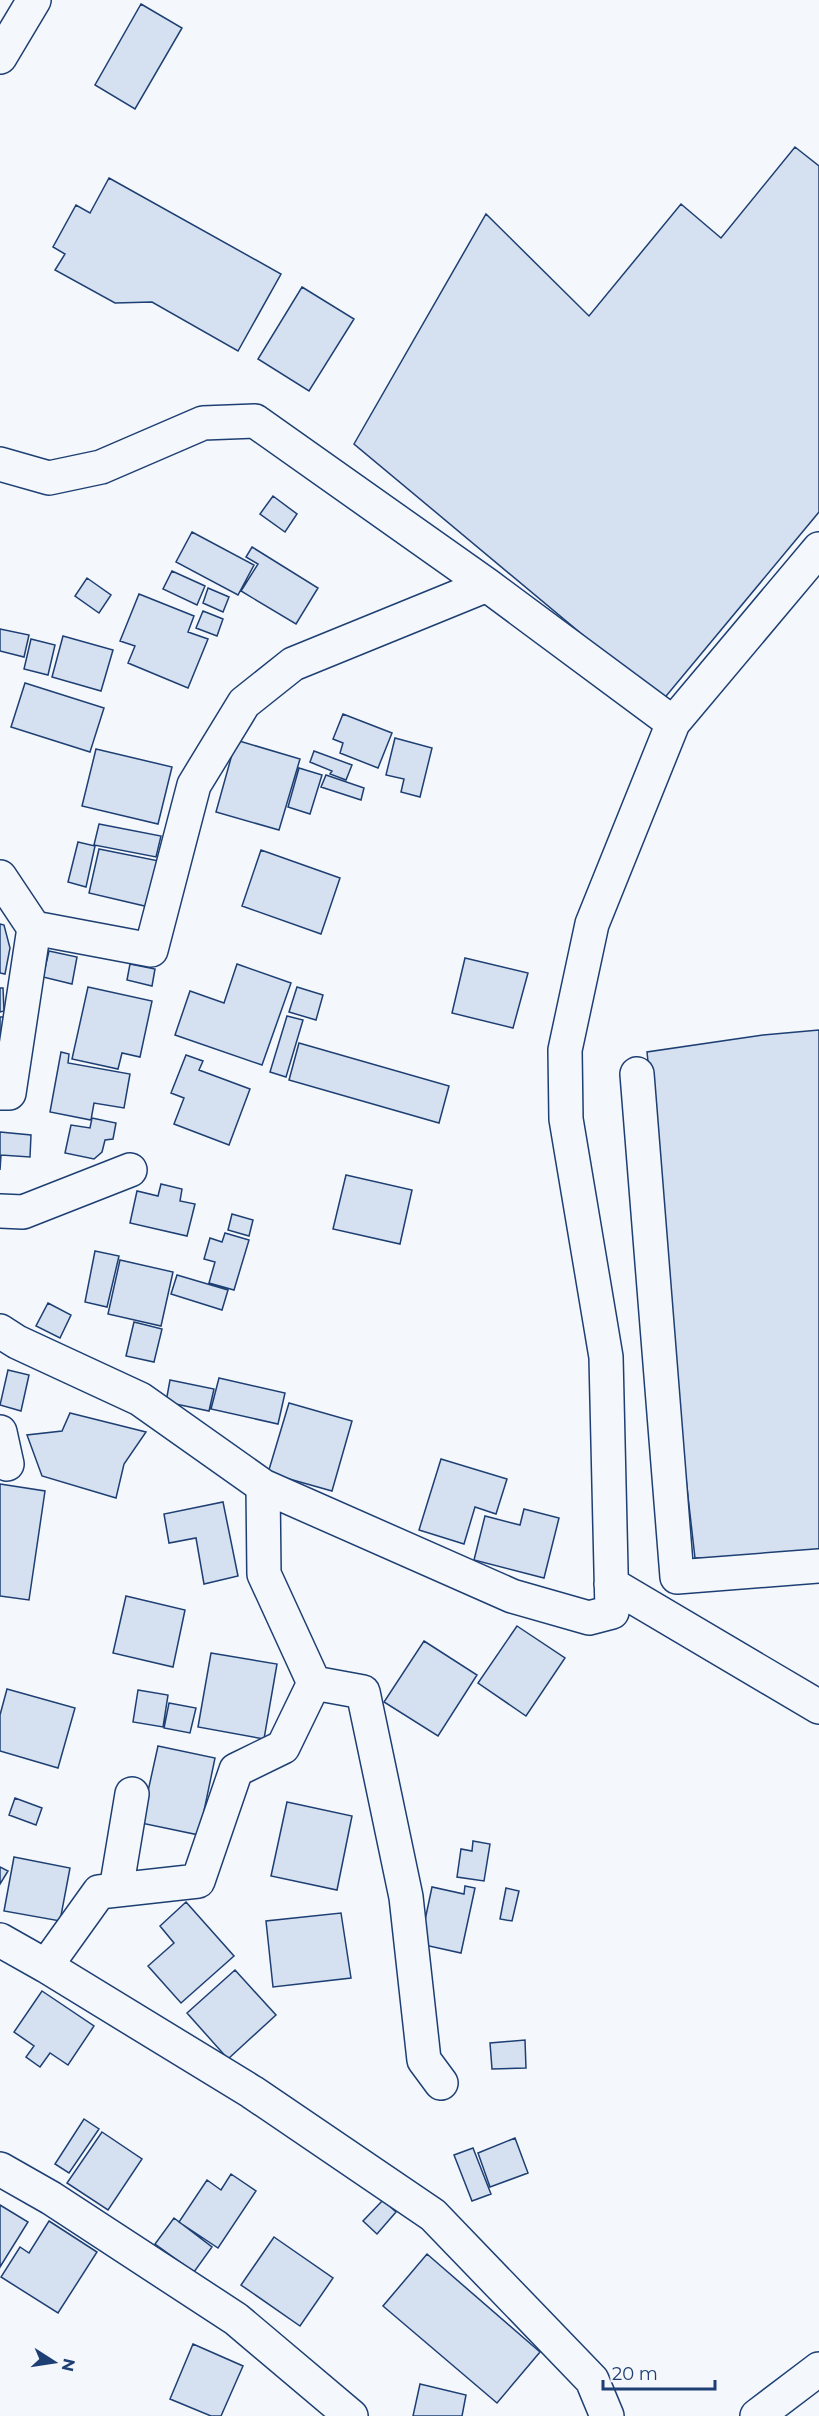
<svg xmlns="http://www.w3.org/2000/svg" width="819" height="2416" viewBox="0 0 819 2416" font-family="Montserrat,sans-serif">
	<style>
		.building { fill: #d5e0f0; stroke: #1d3f73; stroke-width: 1.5 }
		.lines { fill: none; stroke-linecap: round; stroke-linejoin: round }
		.minor-casing { stroke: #1d3f73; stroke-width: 36 }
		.minor { stroke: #f4f7fb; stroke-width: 33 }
	</style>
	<rect width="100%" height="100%" fill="#f4f7fb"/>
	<!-- building -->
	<path class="building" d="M141,4L182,28L135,109L95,85Z
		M795,147L819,166V512L662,701L354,444L486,214L589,316L681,204L721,238Z
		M109,178L281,274L238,351L152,302L115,303L55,270L65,254L53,247L76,205L90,213Z
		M302,287L354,319L309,391L258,359Z
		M273,496L297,514L285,532L260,514Z
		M192,532L254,565L238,595L176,562Z
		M252,547L318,588L296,624L241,591L258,564L246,557Z
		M172,571L205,586L197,605L163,589Z
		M87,578L111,595L99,613L75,596Z
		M208,588L229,597L223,612L203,603Z
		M139,594L194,616L188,632L208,639L188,688L128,663L135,646L120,641Z
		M203,611L223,619L217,636L196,628Z
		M0,629L29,635L24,657L0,651Z
		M63,636L113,650L101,691L52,677Z
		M31,639L55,645L48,675L24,669Z
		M25,683L104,708L90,752L11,727Z
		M343,714L392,733L378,768L340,753L343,743L333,739Z
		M395,738L432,748L420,797L401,792L404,779L386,775Z
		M236,740L300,759L279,830L216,812Z
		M96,749L172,767L158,824L82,806Z
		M314,751L352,765L346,780L330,774L332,771L310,762Z
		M299,768L322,775L310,814L288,807Z
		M326,775L364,788L361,800L321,787Z
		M99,824L161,836L156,857L94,845Z
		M78,842L95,846L86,887L68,882Z
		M99,849L159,861L149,907L89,893Z
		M261,850L340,878L321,934L242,906Z
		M0,924L4,925L10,948L5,974L0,973Z
		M49,951L77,957L72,984L43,977Z
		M465,958L528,973L513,1028L452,1013Z
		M130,964L155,969L152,986L127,980Z
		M237,964L291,983L262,1065L175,1035L190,991L224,1003Z
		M88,987L152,1001L140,1057L122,1053L118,1069L72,1059Z
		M297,987L323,995L316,1020L289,1012Z
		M0,988H3L4,1011L0,1012Z
		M287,1016L303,1020L286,1077L270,1072Z
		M0,1017H5L0,1045Z
		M819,1030V1554L800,1558H695L661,1259L658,1157L647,1052L763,1035Z
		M299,1043L449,1086L439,1123L289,1080Z
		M61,1052L69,1054L68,1063L130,1074L124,1108L94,1103L91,1120L50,1112Z
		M186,1055L203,1061L199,1070L250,1089L229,1145L174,1124L184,1098L171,1093Z
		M92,1118L116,1123L113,1139L105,1140L102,1152L94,1159L65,1153L71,1125L90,1128Z
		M0,1132L31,1135L30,1157L1,1155L0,1170Z
		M346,1175L412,1190L400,1244L333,1229Z
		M161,1184L182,1189L180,1201L195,1204L187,1236L130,1223L137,1191L158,1196Z
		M232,1214L253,1220L249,1236L228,1230Z
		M225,1233L249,1240L234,1290L209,1283L215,1262L204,1259L210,1238L222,1242Z
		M95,1251L119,1256L107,1307L85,1302Z
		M120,1260L173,1272L161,1326L108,1314Z
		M177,1275L228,1290L222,1310L171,1294Z
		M48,1303L71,1315L60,1338L36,1326Z
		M134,1322L162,1329L154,1362L126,1356Z
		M8,1370L29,1375L21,1411L0,1405Z
		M219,1378L285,1393L278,1424L211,1409Z
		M170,1380L214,1389L209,1411L166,1402Z
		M289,1403L352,1421L332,1491L268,1473Z
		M70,1413L146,1432L124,1464L116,1498L42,1476L27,1435L62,1431Z
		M441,1459L507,1479L496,1514L475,1507L464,1544L419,1530Z
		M0,1484L45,1491L29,1600L0,1596Z
		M223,1502L238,1576L204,1584L196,1538L169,1543L164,1514Z
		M524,1509L559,1518L544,1578L474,1560L485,1516L520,1525Z
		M126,1596L185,1610L173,1667L113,1653Z
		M517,1626L565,1658L526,1716L478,1683Z
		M424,1641L477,1675L438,1736L384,1702Z
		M211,1653L277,1664L264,1739L198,1727Z
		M7,1689L75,1708L58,1768L0,1751V1715Z
		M138,1690L168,1695L163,1727L133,1722Z
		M169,1703L196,1708L190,1733L164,1728Z
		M158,1746L215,1758L199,1835L141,1823Z
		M15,1798L42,1808L36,1825L9,1815Z
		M287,1802L352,1816L337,1890L271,1876Z
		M473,1841L490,1844L484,1881L457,1877L461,1849L472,1851Z
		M14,1857L70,1868L60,1921L4,1911Z
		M0,1867L8,1871L0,1884Z
		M465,1886L475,1888L461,1953L420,1944L432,1887L464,1894Z
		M506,1888L519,1891L512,1921L500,1919Z
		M186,1902L234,1956L181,2003L148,1966L174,1943L160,1926Z
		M341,1913L351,1978L273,1987L266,1921Z
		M235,1970L276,2015L228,2059L187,2013Z
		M42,1991L94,2026L68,2065L50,2053L40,2067L26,2057L34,2046L14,2032Z
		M525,2040L526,2068L492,2069L490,2043Z
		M84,2119L99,2129L69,2173L55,2164Z
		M102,2132L142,2159L108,2210L67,2183Z
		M515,2138L528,2173L490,2187L478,2153Z
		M473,2148L491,2194L472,2201L454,2155Z
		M231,2174L256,2191L218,2248L179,2222L207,2180L221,2190Z
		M383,2200L396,2212L377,2234L363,2221Z
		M0,2205L28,2222L0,2267Z
		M174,2218L212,2247L194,2272L155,2244Z
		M49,2221L97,2252L58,2313L1,2277L20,2247L29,2253Z
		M274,2237L333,2278L300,2326L241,2285Z
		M427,2254L540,2352L497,2403L383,2306Z
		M193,2344L243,2366L221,2416H211L170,2399Z
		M420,2384L466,2395L462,2416H413Z"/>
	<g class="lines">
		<defs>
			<path id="minor" d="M0,57L34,0
				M0,464L49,478L101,467L203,423L255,421L487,585L673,723
				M0,877L34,928L9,1093H0
				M34,928L151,950L194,785L244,703L293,664L487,585
				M637,1074L677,1577L819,1566
				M0,1211L23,1212L130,1170
				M0,1331L17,1342L140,1399L263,1486L512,1596L589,1618L612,1612L606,1357L566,1119L565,1050L592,924L673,723L819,549
				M0,1432L7,1464
				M263,1486L264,1574L314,1683
				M611,1584L819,1707
				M314,1683L363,1692L406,1897L424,2060L441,2083
				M116,1890L132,1794
				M0,1940L46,1966L252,2092L433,2215L592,2380L607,2416
				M46,1966L99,1892L198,1881L236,1770L283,1747L314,1683
				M0,2169L51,2198L236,2319L351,2416
				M757,2416L819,2369"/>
		</defs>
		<!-- minor casing -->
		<use href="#minor" class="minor-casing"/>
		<!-- minor -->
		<use href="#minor" class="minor"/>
	</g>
	<!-- north arrow -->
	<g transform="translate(54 2362) rotate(102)" stroke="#f4f7fb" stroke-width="4.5" paint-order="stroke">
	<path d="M0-4.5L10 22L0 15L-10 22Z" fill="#1d3f73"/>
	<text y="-9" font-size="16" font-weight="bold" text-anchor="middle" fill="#1d3f73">N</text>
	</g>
	<!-- scale -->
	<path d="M603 2380v9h112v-9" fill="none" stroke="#1d3f73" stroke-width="3"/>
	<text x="612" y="2380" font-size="18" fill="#1d3f73" stroke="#f4f7fb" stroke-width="4.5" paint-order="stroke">20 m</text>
</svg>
